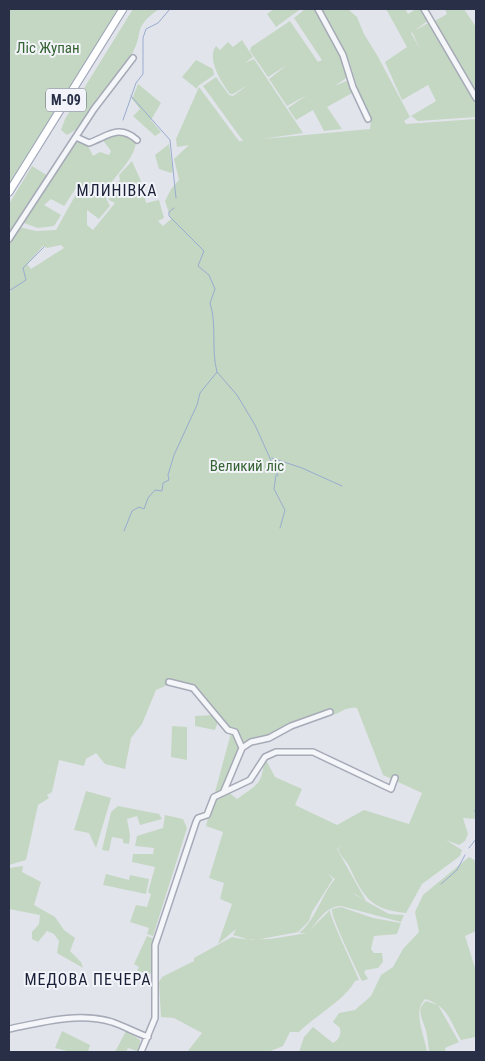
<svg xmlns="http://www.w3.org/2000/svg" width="485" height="1061" viewBox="0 0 485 1061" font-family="'Roboto Condensed',sans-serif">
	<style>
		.green { fill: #c4d7c2; fill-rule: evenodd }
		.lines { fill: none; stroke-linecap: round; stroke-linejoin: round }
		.stream { stroke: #99accf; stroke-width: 1 }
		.minor-casing { stroke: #a6aab7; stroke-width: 8 }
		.major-casing { stroke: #9fa6b9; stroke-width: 9 }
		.minor { stroke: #f5f6f9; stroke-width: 5 }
		.major { stroke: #fff; stroke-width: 7 }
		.labels { text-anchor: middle; stroke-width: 4; stroke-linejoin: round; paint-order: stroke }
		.shield { fill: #f2f4f9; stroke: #656a7c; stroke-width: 1 }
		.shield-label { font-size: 14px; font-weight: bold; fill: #282f46 }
		.park-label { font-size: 15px; fill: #366333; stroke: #f2f4f9 }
		.neighbourhood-label { font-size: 16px; letter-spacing: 1px; fill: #1a2037; stroke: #f2f4f9 }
	</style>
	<rect width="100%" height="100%" fill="#e2e4ec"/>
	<!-- green -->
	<path class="green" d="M9,9H119L9,185Z
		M133,9H159C131,29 145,31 132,54C124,69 112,83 101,96L100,94L77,129L67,135L61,130L65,119Z
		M274,9H299V10L276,27L267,14Z
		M305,9H316L337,44L348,77L334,86L349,80L354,92L327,107L342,129L324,131L313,110L296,120L288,108L307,95L287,106L269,79L287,65L268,77L250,51L251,47L290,21L318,62L322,60L294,18Z
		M321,9H348L357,17L364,34L377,55L410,117L404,121L406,124L476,119V819L463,818L468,834L465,841L459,845L446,840L462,850L460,856L422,884L406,913C370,910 363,896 349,866C346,860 340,856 338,849L342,846L337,849L366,901L353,893L355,895L389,914L404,915L401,922L341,906C326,907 320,918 311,929L330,910C329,916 355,969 359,980L355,981C346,999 315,1016 299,1032H290L283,1046L268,1052H187L202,1033L174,1018L161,1017L159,982L162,977L194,961V958L232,937C258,943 282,937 307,933H299C316,920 321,895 335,879L327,873L333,879L312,912L309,921L298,932L261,939L250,940L233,935L236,929L218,944L232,904L220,899L224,883L209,878L223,832L206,826L213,800L228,792L237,799C259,783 261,786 265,758L275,777L302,789L295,805L337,825L364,810L409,824L422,793L383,775L357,708C346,706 341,713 332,715C304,723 277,733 250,743L239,744L241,748L223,790L215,792L231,733L218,722L215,730L195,726V716L213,715L192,690L170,684L156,690L142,724L131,738L125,769L105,764L96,753L86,759L84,766L59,760L52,792L47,795L49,798L38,805L26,860L9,865V294L12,290L9,292V241L19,227L36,231L56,230L80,187L78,185L64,206L51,199L44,205L61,215L54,226L38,228L21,222L78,140L87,144L93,156L100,152L109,155L111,151L102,139C117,133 123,132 136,142C135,159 113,177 104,194L110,206L99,219L87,210V225L93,230L115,203L109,200L107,193L120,180L119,175L132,161L141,181L146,203L159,200L164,218L158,221L163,226L171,219L165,201L171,189L179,180L174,159L189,145L177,147L176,139L199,87L239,141H243L203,86L216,77L229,95L233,96L248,85L233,94H230C222,83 206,59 216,46L220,50L228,42L233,47L242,40L253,57L245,63L254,59L303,133L262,139L370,129L371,119L360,96L349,60ZM61,245L64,248L31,269L27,264L43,246L47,248Z
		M386,9H405L408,14L416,9H422L429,20L411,33L420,49L412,32L430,22L476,100V117L418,121L411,116L436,101L428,85L402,100L385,62L407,47Z
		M445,9H464L476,27V95L433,22L447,14Z
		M196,60L213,69L214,75L198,86L197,89L182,77Z
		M138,84L161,103L151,120L161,132L155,136L133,116L140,109L132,99Z
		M169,144L173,171L171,173L159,169L155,155Z
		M32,166L48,176L9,235V204Z
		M172,726L187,727V760L171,757Z
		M86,791L111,798L96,848L89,833L74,830Z
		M118,806L159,814L162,819L140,825L137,816L127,819L130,835L129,844L123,843V839L112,837L109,851L102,850L111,812Z
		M165,815L183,819L187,828L153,936L147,934L149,928L130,922L136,905L147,907L151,894L148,892L155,867L132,862L133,854H153L154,848L135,846L137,836L163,828Z
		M469,857L476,861V931L465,936L476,971V1037L461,1040C450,1021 448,1006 425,999C412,1012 425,1036 427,1052H299L304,1037L313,1027L333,1043C339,1040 341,1035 340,1028L333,1022L339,1013L355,1010L371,996L381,975L393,967L403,949L419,932L415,912L423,895Z
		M23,866L22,872L41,882L34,905L55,917L64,930L75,938L70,951L81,962L83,968L57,953L59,941L54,934L47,931L38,942L32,939V932L39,924L40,915L9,909V868Z
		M106,874L129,880L130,875L149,879L146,894L103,885Z
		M341,907L373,918L401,923L397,934L374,936L371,949L374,953H382L383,962L378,968L366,970L364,972L368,979L362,981C357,970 330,916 332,909Z
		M163,911L154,945L152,972L149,974L137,971L139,967L134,964L147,936L154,939Z
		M426,1001L438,1005L459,1042L445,1048L446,1052H429C428,1045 428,1038 426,1031C423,1019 415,1010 426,1001Z
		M62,1031L90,1045L88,1052H71L55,1048Z
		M126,1031L140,1040V1044L137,1051L128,1048L126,1052H115Z"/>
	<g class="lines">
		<!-- stream -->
		<path class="stream" d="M131,96L170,140L176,198
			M123,120L136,83L143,74V38L146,29L158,23L170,9
			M9,291L26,280L23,268L44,247
			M217,372L237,395L255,425L278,476
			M272,458L302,468L342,486
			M276,475L274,489L285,510L280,528
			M124,531L132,511L139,507L144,509L148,498L155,490L162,491L163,483L169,480L168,475L174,455L197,405L200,393L217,372C211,350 217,324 210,303L215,289L209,275L198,266L204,251L169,216V212L174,208
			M474,811L476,810
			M469,848L476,839
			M441,884L457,870L465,855"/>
		<defs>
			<path id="minor" d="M318,9L343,55L353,87L368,119
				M424,9L476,98
				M76,137L89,143C108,136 119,124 137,140
				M9,239L94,109L133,58
				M169,682L193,688L228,730L235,732L242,748
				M224,791L242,748L251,742L269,738L291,726L330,712
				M9,1029C43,1022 78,1012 112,1022C124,1026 136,1033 148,1037
				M141,1052L155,1018V945L196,822L198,818L207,815L214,797L250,780L265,757L276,752H313L391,789L395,778"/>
			<path id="major" d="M9,192L123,9"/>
		</defs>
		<!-- minor casing -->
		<use href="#minor" class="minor-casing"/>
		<!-- major casing -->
		<use href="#major" class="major-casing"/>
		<!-- minor -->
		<use href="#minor" class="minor"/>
		<!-- major -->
		<use href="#major" class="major"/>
	</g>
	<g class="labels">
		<!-- shield labels -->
		<rect class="shield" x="46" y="88.5" width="40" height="23" rx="4"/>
		<g class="shield-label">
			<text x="66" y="105">М-09</text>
		</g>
		<!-- park labels -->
		<g class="park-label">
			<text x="48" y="53">Ліс Жупан</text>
			<text x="247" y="471">Великий ліс</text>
		</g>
		<!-- neighbourhood labels -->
		<g class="neighbourhood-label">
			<text x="117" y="196">МЛИНІВКА</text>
			<text x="88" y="985">МЕДОВА ПЕЧЕРА</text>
		</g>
	</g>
	<!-- border -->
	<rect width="485" height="1061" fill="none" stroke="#282f46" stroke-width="20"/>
</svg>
